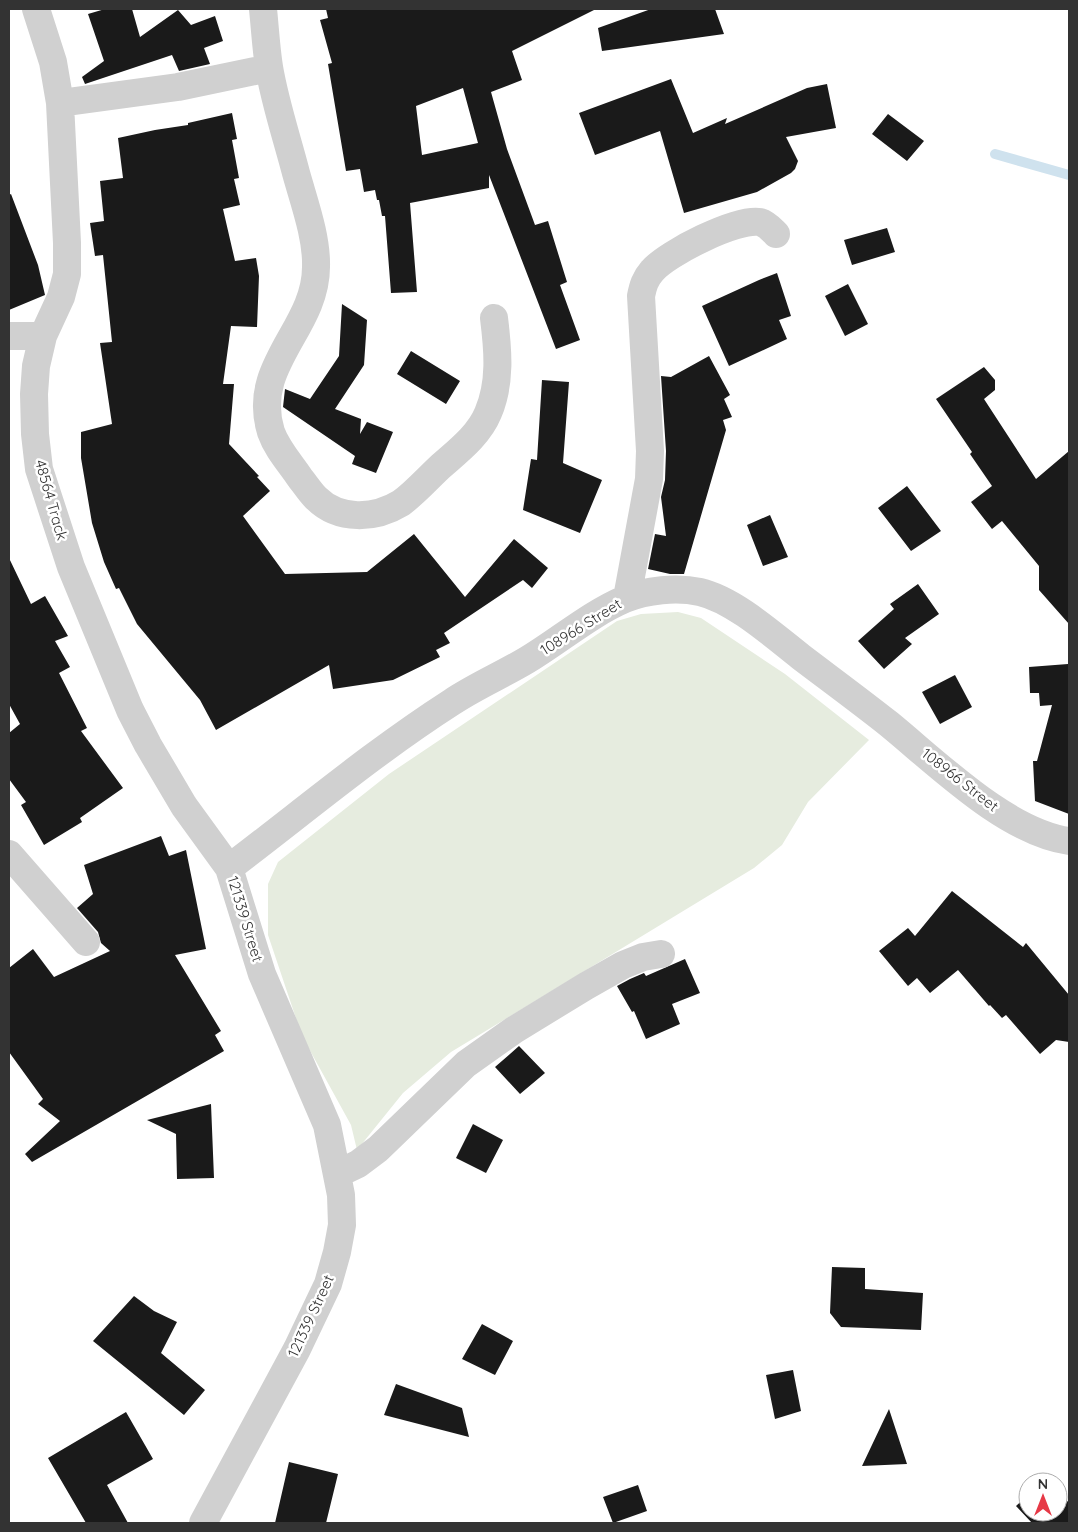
<svg xmlns="http://www.w3.org/2000/svg" width="1078" height="1532" viewBox="0 0 1078 1532" font-family="Quicksand,sans-serif">
	<style>
		.green { fill: #e6ecdf }
		.lines { fill: none; stroke-linecap: round; stroke-linejoin: round }
		.stream { stroke: #cfe2ee; stroke-width: 10 }
		.building { fill: #1a1a1a; fill-rule: evenodd }
		.minor { stroke: #d0d0d0; stroke-width: 28 }
		.labels { text-anchor: middle; stroke-width: 5; stroke-linejoin: round; paint-order: stroke }
		.street-label { font-size: 15px; fill: #333; stroke: #fff }
	</style>
	<rect width="100%" height="100%" fill="#fff"/>
	<!-- green -->
	<path class="green" d="M678,612L701,618L785,674L869,740L808,802L782,845L754,868L451,1052L403,1093L357,1150L351,1125L302,1036L268,935V884L278,862L389,774L617,621L641,614Z"/>
	<g class="lines">
		<!-- stream -->
		<path class="stream" d="M995,154L1069,175"/>
	</g>
	<!-- building -->
	<path class="building" d="M105,9H132L140,37L178,10L191,25L215,16L223,41L204,48L210,64L179,71L172,55L85,84L82,77L104,61L88,14Z
		M326,9H596L512,51L522,80L491,92L507,149L535,225L548,221L567,282L560,285L580,340L556,349L489,175V188L410,203L417,292L391,293L385,216H382L379,200H377L375,190L364,192L360,169L346,171L328,64L332,63L320,20L328,18ZM463,88L478,143L422,155L416,106Z
		M651,9H715L724,34L602,51L598,28Z
		M671,79L693,133L727,118L725,124L807,88L827,84L836,128L786,137L798,161L795,169L791,173L757,192L684,213L660,131L595,155L579,113Z
		M232,113L237,139L232,140L239,178L234,179L240,205L223,209L235,261L256,258L259,276L257,327L231,326L223,384H234L229,444L259,476L257,477L270,491L243,516L285,574L367,572L414,534L465,597L514,539L548,568L532,588L523,580L444,633L450,643L436,650L440,657L393,680L333,689L329,665L216,730L200,700L137,624L119,588L116,589L104,562L92,523L81,458V432L112,424L100,343L112,342L103,255L95,256L90,223L104,221L100,181L123,178L118,138L155,130L188,125V123Z
		M888,114L924,141L907,161L872,134Z
		M11,194L38,265L45,295L9,310V195Z
		M887,228L895,252L852,265L844,240Z
		M777,273L791,316L779,320L787,339L729,366L702,306L759,280Z
		M848,284L868,324L845,336L825,296Z
		M342,304L367,320L364,365L335,409L361,419L360,434L367,422L393,432L376,473L352,464L355,456L283,407L285,389L310,399L339,356Z
		M411,351L460,381L446,404L397,374Z
		M709,356L730,395L724,399L732,417L723,420L726,430L684,574H670L648,569L655,534L666,536L661,497L665,480L666,451L661,376L671,377Z
		M984,367L995,380V390L984,399L1036,479L1069,451V624L1039,590V566L1002,521L992,529L971,502L992,486L970,454L972,452L936,399Z
		M542,380L569,382L563,463L602,480L580,533L523,510L531,459L537,460Z
		M907,486L941,531L911,551L878,508Z
		M770,515L788,557L763,566L747,525Z
		M9,558L31,604L45,596L68,636L55,641L70,667L59,673L87,728L81,731L123,788L80,818L82,822L44,845L21,805L26,802L9,779V733L20,724L9,704Z
		M918,584L939,614L905,638L912,644L884,669L858,641L894,609L890,604Z
		M1068,664L1069,675V814L1035,801L1033,761H1037L1052,705L1040,706L1039,693H1030L1029,667Z
		M955,675L972,707L940,724L922,692Z
		M161,836L169,856L186,850L206,949L175,955L221,1031L215,1035L224,1051L32,1162L25,1154L60,1121L38,1104L43,1099L9,1052V968L33,949L54,977L110,951L101,943L98,932L77,908L93,894L84,865Z
		M952,891L1023,947L1026,943L1069,995V1042L1056,1040L1040,1054L1006,1015L1002,1018L990,1005L989,1006L958,970L930,993L917,978L908,986L879,951L908,928L915,936Z
		M685,959L700,993L672,1004L680,1024L646,1039L634,1011L632,1012L617,986L630,979L644,973L646,976Z
		M519,1046L545,1073L520,1094L495,1067Z
		M211,1104L214,1178L177,1179L176,1134L147,1120Z
		M473,1124L503,1140L486,1173L456,1158Z
		M832,1267L865,1268V1289L923,1293L921,1330L841,1327L830,1313Z
		M134,1296L154,1311L177,1322L161,1353L205,1390L184,1415L93,1341Z
		M482,1324L513,1341L495,1375L462,1359Z
		M793,1370L801,1411L775,1419L766,1375Z
		M396,1384L462,1408L469,1437L384,1415Z
		M889,1409L907,1464L862,1466Z
		M126,1412L153,1459L107,1485L128,1523H86L48,1458Z
		M289,1462L338,1474L326,1523H275Z
		M638,1485L647,1511L613,1523L603,1497Z
		M1058,1491L1069,1503V1523H1032L1016,1506L1028,1495V1512H1058Z"/>
	<g class="lines">
		<!-- minor -->
		<path class="minor" d="M36,9L53,62L60,103L67,243V274L61,297L43,336L36,366L34,394L35,434L39,469L71,567L130,710L148,745L184,806L229,868L262,974L327,1125L341,1195L342,1225L337,1252L328,1284L297,1349L203,1523
			M263,9C265,28 266,48 269,67C275,103 287,138 296,173C304,202 317,237 316,267C316,329 250,365 271,432C277,449 290,463 300,478C305,484 310,492 316,498C339,521 375,519 401,503C415,493 428,478 441,466C458,451 479,435 488,413C501,383 498,350 494,318
			M60,103L178,87L269,68
			M9,336H43
			M627,598L649,479L650,451L641,296C643,286 645,279 652,271C667,253 737,218 760,222C767,224 771,229 776,234
			M9,854L86,942
			M229,868C303,812 374,752 452,702C476,686 502,675 527,660C560,640 590,614 625,599C646,590 677,587 700,592C734,600 773,635 801,657C830,679 860,701 889,724C938,764 1006,832 1069,841
			M337,1174L358,1164L378,1149L466,1064L514,1030L586,986L623,965L643,957L661,954"/>
	</g>
	<g class="labels">
		<!-- street labels -->
		<g class="street-label">
			<text transform="translate(51 500) rotate(74)" y="5">48564 Track</text>
			<text transform="translate(581 627) rotate(-32)" y="5">108966 Street</text>
			<text transform="translate(960 780) rotate(38)" y="5">108966 Street</text>
			<text transform="translate(245 919) rotate(73)" y="5">121339 Street</text>
			<text transform="translate(311 1316) rotate(-65)" y="5">121339 Street</text>
		</g>
	</g>
	<!-- border -->
	<rect width="1078" height="1532" fill="none" stroke="#333333" stroke-width="20"/>
	<!-- north arrow -->
	<g transform="translate(1043 1497)"><circle r="24" fill="#ffffff" stroke="#adadad"/>
	<path d="M0-4L9 19L0 12L-9 19Z" fill="#e63946"/>
	<text y="-8" font-size="14" font-weight="bold" text-anchor="middle" fill="#333333">N</text>
	</g>
</svg>
